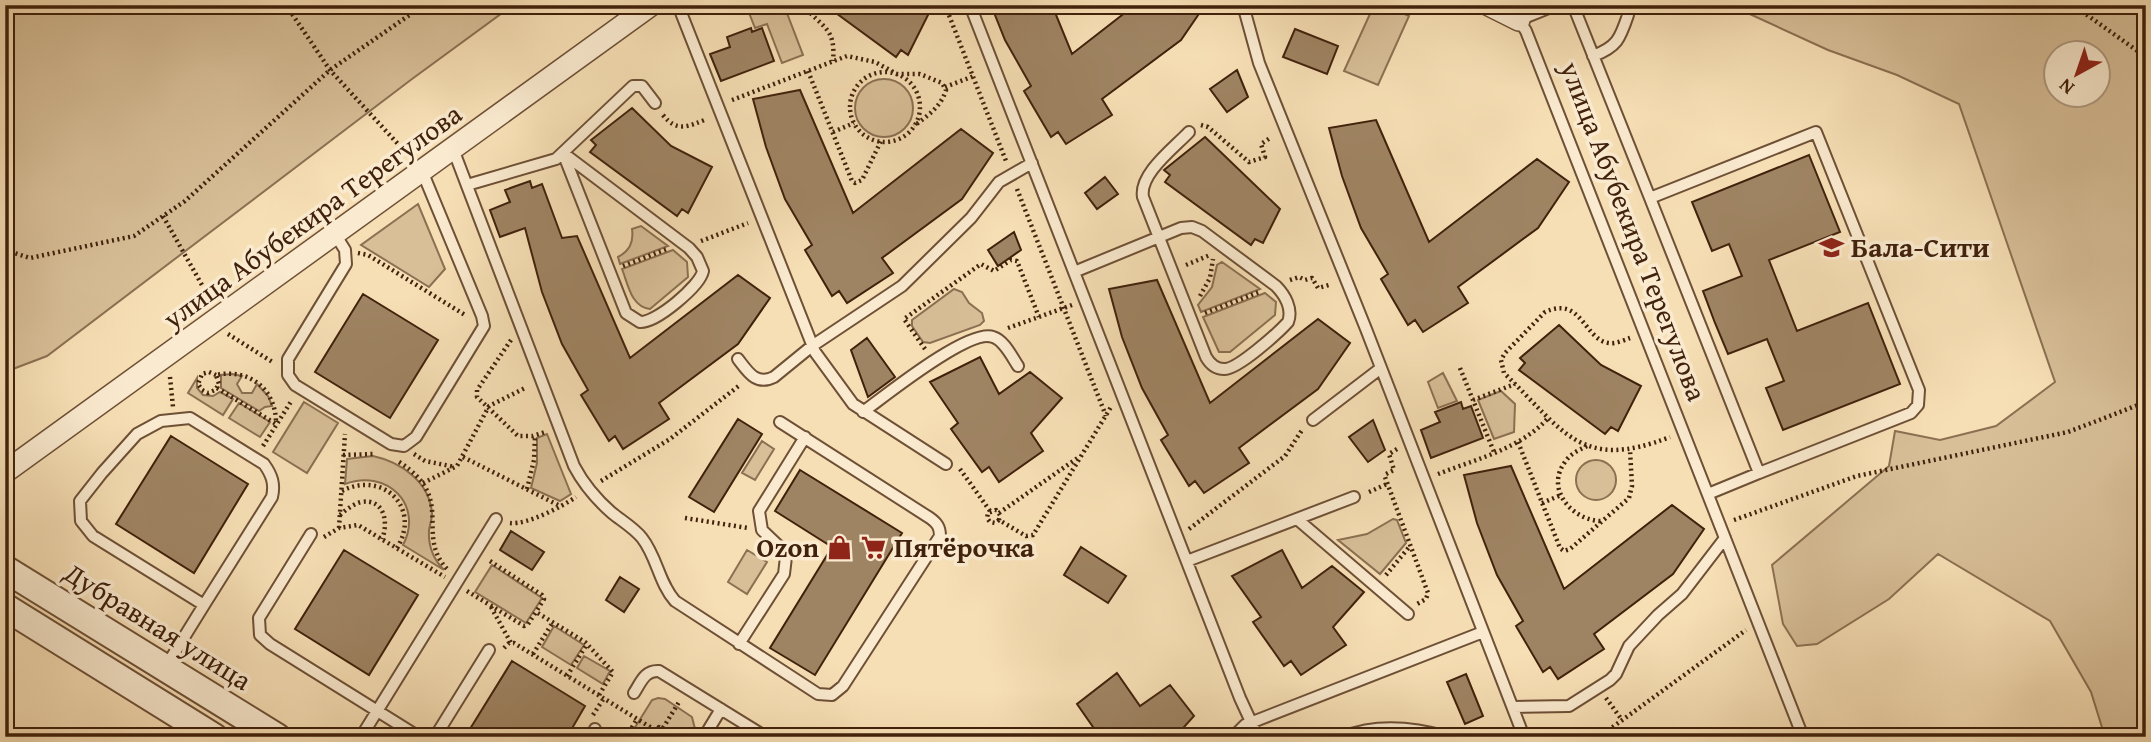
<svg xmlns="http://www.w3.org/2000/svg" width="2151" height="742" viewBox="0 0 2151 742" font-family="'Gentium Book Plus',serif">
	<style>
		.green { fill: #d8bf98; stroke: #8c7052; stroke-width: 2; fill-rule: evenodd }
		.building { fill: #9f8463; stroke: #40210b; stroke-width: 2 }
		.lines { fill: none; stroke-linecap: round; stroke-linejoin: round }
		.service-casing { stroke: #6e5036; stroke-width: 14 }
		.minor-casing { stroke: #6e5036; stroke-width: 24 }
		.tertiary-casing { stroke: #6e5036; stroke-width: 30 }
		.path { stroke: #40210b; stroke-width: 4.5; stroke-dasharray: 2 3.5; stroke-linecap: butt }
		.service { stroke: #faeacf; stroke-width: 10 }
		.minor { stroke: #faeacf; stroke-width: 21 }
		.tertiary { stroke: #faeacf; stroke-width: 26 }
		.labels { text-anchor: middle; stroke-width: 7; stroke-linejoin: round; paint-order: stroke }
		.street-label { font-size: 28px; fill: #40210b; stroke: #faeacf }
		.poi-label { font-size: 28px; font-weight: bold; fill: #40210b; stroke: #faeacf; text-anchor: start }
	</style>
	<rect width="100%" height="100%" fill="#f7dfb5"/>
	<filter id="stains"><feTurbulence type="fractalNoise" baseFrequency=".00286" numOctaves="4"/><feColorMatrix values="0 0 0 0 .2 0 0 0 0 .09 0 0 0 0 .02 0 0 0 .5 -.17"/></filter>
	<radialGradient id="worn" r=".72"><stop offset=".6" stop-color="#630" stop-opacity="0"/><stop offset="1" stop-color="#630" stop-opacity=".3"/></radialGradient>
	<!-- green -->
	<path class="green" d="M5,5H513L412,79L47,356L5,372Z
		M746,5H769L772,13L785,8L803,55L782,63L767,24L755,28Z
		M1374,5H1384L1409,16L1378,85L1344,71Z
		M1730,5H2146V737H2105L2091,692L2050,621L1938,554L1889,599L1817,644L1797,646L1783,624L1772,565L1889,466L1895,431L1940,440L1996,426L2055,382L1959,104L1897,75L1828,50ZM2056,52H2098V94H2056Z
		M855 108a29 29 0 1 1 58 0a29 29 0 1 1-58 0Z
		M418,204L445,269L429,287L361,245Z
		M641,226L668,246L620,264L618,257C629,251 634,243 632,229Z
		M673,250L687,262L688,277L650,309C631,307 628,284 622,269Z
		M1222,262L1260,289L1201,312L1198,305L1212,287L1217,265Z
		M954,289L962,292L969,303L982,313L984,321L980,325L930,343L923,342L912,326V320Z
		M1265,293L1276,302L1275,315L1230,352H1219L1203,317Z
		M1443,373L1457,401L1438,408L1428,382Z
		M232,374L242,376L237,384L242,393H252L257,384L268,396L272,406L265,407L259,411L221,388V375Z
		M197,378V388L203,395L213,396L220,392L233,399L223,415L188,393Z
		M1501,391L1515,404L1514,432L1494,439L1478,400Z
		M304,402L338,423L307,473L273,452Z
		M239,403L270,422L260,437L229,418Z
		M547,434L571,494L560,501L531,488L537,463V438Z
		M762,441L774,449L755,480L742,473Z
		M373,456C401,462 430,482 432,514C432,519 430,524 429,530C428,546 433,559 444,570L403,545C424,505 387,468 345,484L347,459Z
		M1576 480a20 20 0 1 1 40 0a20 20 0 1 1-40 0Z
		M1393,519L1397,520L1406,543L1380,574L1338,540L1367,534Z
		M747,550L767,562L747,594L728,582Z
		M492,565L542,598L526,623L475,592Z
		M554,626L584,645L571,665L542,647Z
		M584,656L610,671L603,684L577,668Z
		M658,698L665,699L692,717L695,729L691,737H629L652,700Z"/>
	<!-- building -->
	<path class="building" d="M825,5H933L908,55L901,50L896,57Z
		M991,5H1052L1072,54L1135,5H1205L1181,40L1102,99L1112,115L1066,144L1058,132L1051,137L1024,91L1031,86L1005,40Z
		M751,28L752,32L762,28L774,61L721,81L710,54L730,47L727,37Z
		M1295,29L1338,46L1327,74L1283,57Z
		M1237,70L1248,97L1227,112L1210,89Z
		M800,90L853,213L961,129L993,153L962,199L882,258L893,273L847,303L839,291L832,296L805,250L812,245L785,199L766,147L753,99Z
		M632,108L671,146L712,167L688,213L682,209L677,216L590,152L596,145L591,140Z
		M1376,120L1429,242L1537,159L1569,182L1538,228L1458,287L1468,303L1423,332L1415,320L1408,325L1381,279L1388,274L1361,228L1342,176L1329,128Z
		M1205,137L1280,209L1263,243L1255,239L1251,245L1165,182L1170,175L1164,170Z
		M1809,155L1840,232L1769,260L1797,331L1868,303L1900,384L1783,430L1766,388L1784,381L1767,339L1728,354L1715,323L1703,291L1742,276L1729,244L1712,251L1692,202Z
		M1105,177L1118,194L1097,209L1085,193Z
		M530,181L532,188L542,184L562,238L577,236L630,358L738,275L770,298L738,344L659,403L669,419L623,449L615,436L609,441L581,395L588,390L562,344L542,292L525,228L500,237L490,210L510,202L505,190Z
		M1014,232L1021,250L998,266L988,250Z
		M1157,280L1210,403L1318,319L1350,343L1318,389L1239,448L1249,463L1204,493L1195,481L1189,486L1161,440L1168,435L1142,388L1122,337L1109,289Z
		M363,294L438,340L390,418L315,372Z
		M1559,325L1601,365L1641,386L1618,431L1611,427L1605,434L1519,370L1525,363L1520,358Z
		M867,338L895,377L868,397L851,350Z
		M980,357L999,394L1030,372L1062,398L1031,433L1043,451L999,482L989,467L982,472L951,429L958,423L930,382Z
		M1461,402L1463,409L1471,406L1483,438L1431,458L1421,430L1440,422L1435,412Z
		M738,419L762,434L714,512L689,497Z
		M1373,420L1385,450L1368,462L1349,437Z
		M171,436L248,484L194,573L116,524Z
		M1511,466L1564,589L1672,505L1704,529L1673,574L1594,634L1604,649L1558,679L1550,667L1543,672L1516,626L1523,621L1497,575L1477,523L1464,475Z
		M800,470L902,533L815,675L770,648L832,547L775,511Z
		M511,531L544,552L532,570L500,550Z
		M1081,547L1126,576L1108,603L1064,575Z
		M344,550L418,595L369,675L295,629Z
		M1282,550L1302,588L1332,566L1364,592L1333,627L1346,645L1301,675L1291,661L1284,666L1253,622L1261,617L1232,576Z
		M620,577L639,589L624,612L606,600Z
		M512,661L585,706L567,737H465Z
		M1117,673L1140,706L1170,685L1194,716L1175,737H1100L1077,704Z
		M1466,674L1483,716L1465,724L1447,682Z"/>
	<g class="lines">
		<defs>
			<path id="service" d="M678,5L815,352L853,404L946,464
				M970,5L1240,698L1258,737
				M1243,5L1259,63L1366,329L1524,737
				M1556,5L1519,20L1526,31L1803,737
				M1573,5L1650,198
				M1593,56C1617,47 1620,39 1628,15L1624,5
				M1816,132L1919,390L1918,405L1911,413L1759,473L1650,198Z
				M453,149L574,466C584,485 596,499 612,513C622,521 634,528 642,538C657,557 659,583 675,601L818,694L832,695L843,686L940,536C940,527 937,523 930,518L780,422
				M563,153L689,248L697,257L703,271C700,286 656,323 640,322L626,313Z
				M467,185L556,159L633,86H642L655,103
				M335,234L345,250L346,264L288,359V375L295,385L391,444L404,446L416,437L484,326L482,316L422,171
				M1074,272L1181,228L1192,227L1202,231L1276,286C1285,295 1293,309 1288,322C1278,333 1237,370 1224,369C1215,369 1210,364 1206,357C1185,304 1164,250 1143,197C1139,174 1174,148 1189,132
				M738,359C748,372 756,386 774,377L812,346L902,286L971,218L999,182L1032,163
				M863,412C885,396 969,328 993,337C1004,340 1012,357 1018,366
				M1313,420L1381,368
				M1708,494L1759,473
				M1297,519L1408,614
				M311,534L259,618L260,635L270,644L419,737
				M1187,561L1354,497
				M739,644L784,574L786,557L782,549L762,530L759,511L805,437
				M165,668L204,605L272,497C275,484 272,475 264,464L190,418L161,421L137,434L102,473L80,501L81,521L93,536L204,605
				M634,693C641,682 645,670 659,671L766,737
				M1513,707L1569,706L1610,680L1616,674L1629,646L1658,615L1682,594L1725,538
				M361,737L496,519
				M435,737L489,650
				M591,737L595,729
				M704,737L721,709
				M1233,737L1245,725L1483,632
				M1343,737C1377,723 1413,727 1448,737"/>
			<path id="minor" d="M1489,5L1519,20
				M5,472L651,5"/>
			<path id="tertiary" d="M5,569L277,737
				M5,607L214,737"/>
		</defs>
		<!-- service casing -->
		<use href="#service" class="service-casing"/>
		<!-- minor casing -->
		<use href="#minor" class="minor-casing"/>
		<!-- tertiary casing -->
		<use href="#tertiary" class="tertiary-casing"/>
		<!-- path -->
		<path class="path" d="M286,5L330,70L409,156
			M803,5C822,28 836,27 833,61
			M945,5L1006,161
			M2073,5L2146,57
			M808,71L852,181L855,183L862,180L881,141
			M850 107a35 35 0 1 1 70 0a35 35 0 1 1-70 0Z
			M945,87L974,76
			M732,100L847,56L875,62L897,74H920L942,83L946,90C941,107 927,116 914,126
			M663,115C677,133 689,126 707,119
			M1201,125L1208,127L1249,162L1265,157L1261,144L1270,138
			M833,132L854,123
			M1017,189L1106,416
			M163,216L211,301
			M701,241L748,223
			M5,250L30,258L134,236L185,201L330,70L424,5
			M358,253L368,255L465,315
			M1186,265L1210,255
			M623,266L667,249
			M1290,280L1299,277L1305,280L1312,278L1318,288L1329,285
			M1200,296L1210,278L1213,259
			M1205,313L1259,292
			M1008,328L1072,305
			M228,334L274,363
			M1630,338C1624,340 1616,344 1609,343C1584,340 1582,295 1545,312L1505,353L1501,360L1504,373C1564,431 1580,472 1670,437
			M511,340L477,390V397L518,436H533L545,432
			M925,349L904,319L981,264L994,271L1011,260L1017,261L1039,317
			M1460,368L1494,452
			M216,375L209,372L202,374L198,384L202,390L208,393L215,390L219,384L216,375C249,368 276,389 276,423
			M170,377L173,407
			M217,388L276,424
			M1473,400L1515,384
			M1518,442L1560,548L1564,551L1570,549L1629,498L1632,486L1630,450
			M263,446L292,400
			M1587,446C1579,450 1570,454 1565,462C1544,490 1574,522 1603,521
			M1397,449L1389,454L1394,470L1386,474L1385,477L1428,593L1426,599L1417,604
			M414,454L425,461L455,467
			M343,455L374,454
			M463,457L560,506
			M399,462C457,499 414,533 447,569
			M960,469L990,511
			M1438,474C1476,459 1521,449 1549,417
			M601,481L670,439L740,385
			M423,483L457,466L489,406L527,387
			M527,489L534,460L535,436
			M342,491C382,470 422,507 397,548
			M1369,492L1387,484
			M1542,503L1561,495
			M999,513L1079,457
			M340,515C346,510 353,504 361,502C384,498 389,522 382,539
			M685,518L748,528
			M999,520L995,523L990,522L987,518L988,513L996,510L1000,515L999,520L1026,536L1033,535L1111,407
			M1734,520L1857,476L2068,432L2146,402
			M510,523C527,525 561,507 576,497
			M339,528L345,434
			M1189,529L1285,456L1302,430
			M324,537L339,528L358,525L445,577
			M490,561L542,595L544,599L536,612
			M1386,575L1410,546
			M467,591L524,626L528,624L536,612L585,642L613,672L599,695
			M491,607L511,643
			M504,648L509,643H514L655,730
			M533,654L553,622
			M567,676L587,644
			M1606,698L1622,720
			M593,715L604,698
			M663,728L679,702
			M626,737L637,719
			M656,737L654,732L659,727L665,731L664,737
			M1599,737L1746,630"/>
		<!-- service -->
		<use href="#service" class="service"/>
		<!-- minor -->
		<use href="#minor" class="minor"/>
		<!-- tertiary -->
		<use href="#tertiary" class="tertiary"/>
	</g>
	<!-- icons -->
	<defs>
		<symbol id="school-bare" viewBox="-9 -9 18 18"><path d="M0-5L7-2L0 1L-7-2ZM-4 1L0 2.5L4 1V4Q0 6-4 4Z" fill="#8f2418" stroke="#faeacf" stroke-width="2.5" paint-order="stroke"/></symbol>
		<symbol id="shop-bare" viewBox="-9 -9 18 18"><path d="M-5-2.5h2.3a2.7 3.5 0 0 1 5.4 0H5L5.5 6h-11ZM-1.5-2.5h3a1.5 2.3 0 0 0-3 0Z" fill="#8f2418" stroke="#faeacf" stroke-width="2.5" paint-order="stroke"/></symbol>
		<symbol id="supermarket-bare" viewBox="-9 -9 18 18"><path d="M-6-5.5h2.5l.6 2H6L4.5 2H-2.5L-4.4-4H-6ZM-1.5 3.2a1.3 1.3 0 1 0 .1 0ZM3 3.2a1.3 1.3 0 1 0 .1 0Z" fill="#8f2418" stroke="#faeacf" stroke-width="2.5" paint-order="stroke"/></symbol>
	</defs>
	<g fill-rule="evenodd">
		<use href="#school-bare" x="1814" y="230" width="35" height="35"/>
		<use href="#shop-bare" x="822" y="530" width="35" height="35"/>
		<use href="#supermarket-bare" x="856" y="530" width="35" height="35"/>
	</g>
	<g class="labels">
		<!-- street labels -->
		<g class="street-label">
			<text transform="translate(312 216) rotate(-36)" y="10">улица Абубекира Терегулова</text>
			<text transform="translate(1634 231) rotate(69)" y="10">улица Абубекира Терегулова</text>
			<text transform="translate(158 626) rotate(32)" y="10">Дубравная улица</text>
		</g>
		<!-- poi labels -->
		<g class="poi-label">
			<text x="1851" y="257">Бала-Сити</text>
			<text x="819" y="557" text-anchor="end">Ozon</text>
			<text x="894" y="557">Пятёрочка</text>
		</g>
	</g>
	<!-- margin -->
	<rect width="2151" height="742" fill="none" stroke="#f7dfb5" stroke-width="28"/>
	<rect x="7" y="7" width="2137" height="728" fill="none" stroke="#40210b" stroke-width="3.5"/>
	<rect x="14" y="14" width="2123" height="714" fill="none" stroke="#40210b" stroke-width="2"/>
	<!-- north arrow -->
	<g transform="translate(2077 74) rotate(220)"><circle r="33" fill="#faeacf" stroke="#b09a81" stroke-width="2"/>
	<path d="M0-5L12 26L0 18L-12 26Z" fill="#8f2418"/>
	<text y="-10" font-size="19" font-weight="bold" text-anchor="middle" fill="#40210b">N</text>
	</g>
	<rect width="100%" height="100%" filter="url(#stains)"/>
	<rect width="100%" height="100%" fill="url(#worn)"/>
</svg>
